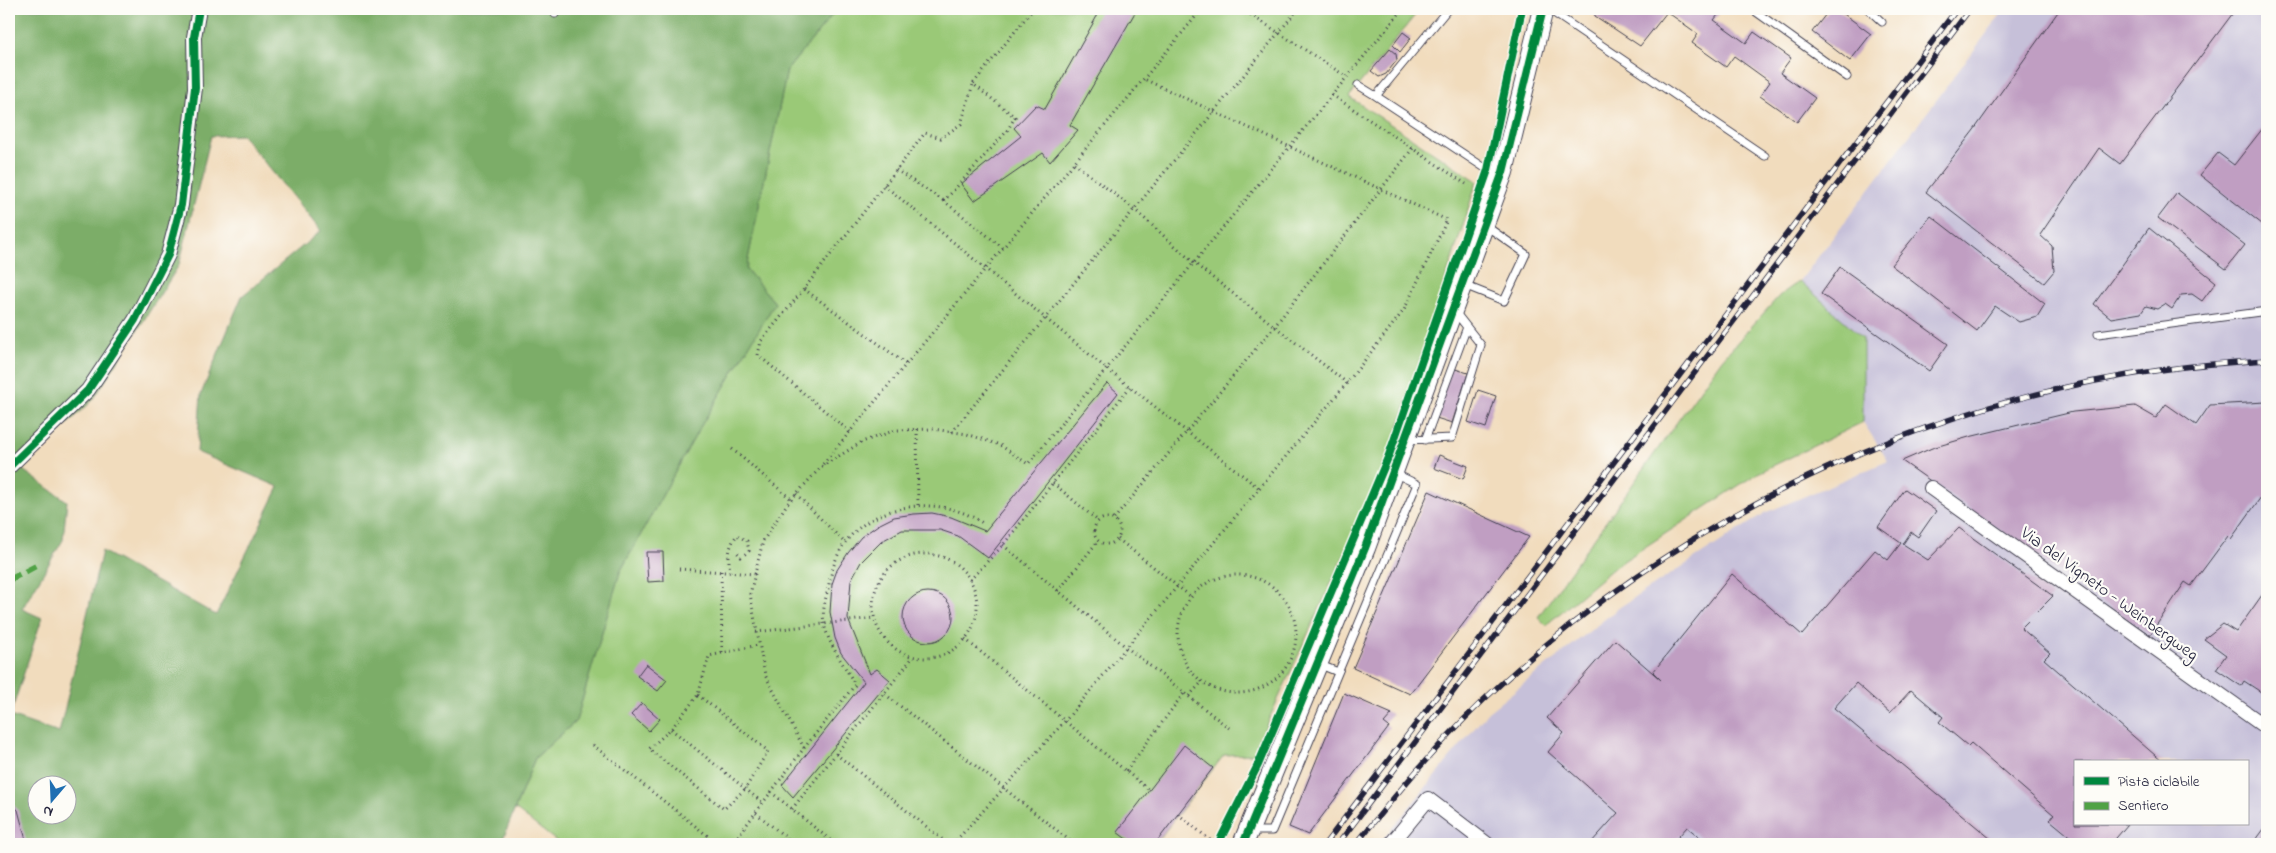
<svg xmlns="http://www.w3.org/2000/svg" width="2276" height="853" viewBox="0 0 2276 853" font-family="'Indie Flower',sans-serif">
	<style>
		.industrial { fill: #c6c0d9; fill-rule: evenodd }
		.green { fill: #9ac977; stroke: #5e7659 }
		.forest { fill: #7bad68; stroke: #4e6852; fill-rule: evenodd }
		.building { fill: #c09ec2 }
		.lines { fill: none; stroke-linecap: round; stroke-linejoin: round }
		.lane-casing { stroke: #413e4e; stroke-width: 9 }
		.street-casing { stroke: #413e4e; stroke-width: 16 }
		.secondary-casing { stroke: #413e4e; stroke-width: 22 }
		.path { stroke: #413e4e; stroke-width: 3; stroke-dasharray: 1 4; stroke-linecap: butt }
		.lane { stroke: #fff; stroke-width: 7 }
		.street { stroke: #fff; stroke-width: 14 }
		.secondary { stroke: #fff; stroke-width: 20 }
		.rail-casing { stroke: #22223b; stroke-width: 5.5 }
		.rail { stroke: #fdfcf7; stroke-width: 4; stroke-dasharray: 11; stroke-linecap: butt }
		.quiet { stroke: #50a245; stroke-width: 6; stroke-dasharray: 12 6; stroke-linecap: butt }
		.cycleway-casing { stroke: #fdfcf7; stroke-width: 11 }
		.cycleway { stroke: #00873e; stroke-width: 8 }
		.labels { text-anchor: middle; stroke-width: 4.5; stroke-linejoin: round; paint-order: stroke }
		.street-label { font-size: 18px; fill: #22223b; stroke: #fdfcf7 }
	</style>
	<rect width="100%" height="100%" fill="#fdfcf7"/>
	<filter id="ink" filterUnits="userSpaceOnUse"><feTurbulence type="fractalNoise" baseFrequency=".02" numOctaves="2"/><feDisplacementMap in="SourceGraphic" scale="10" xChannelSelector="R" yChannelSelector="G"/><feConvolveMatrix kernelMatrix="1 2 1 2 8 2 1 2 1" color-interpolation-filters="sRGB"/></filter>
	<filter id="wash" filterUnits="userSpaceOnUse"><feTurbulence type="fractalNoise" baseFrequency=".0096" numOctaves="4" result="noise"/><feDisplacementMap in="SourceGraphic" scale="20" xChannelSelector="R" yChannelSelector="G"/><feGaussianBlur stdDeviation="1.12" result="paint"/><feColorMatrix in="noise" values="0 0 0 0 0 0 0 0 0 0 0 0 0 0 0 0 0 1.4 0 .05"/><feComposite in="paint" operator="in"/></filter>
	<g filter="url(#wash)">
		<rect width="100%" height="100%" fill="#f1dcbd"/>
		<!-- industrial -->
		<path class="industrial" d="M2005,9H2267V844H1379L1488,712L1620,607L1765,513L1888,461L1863,422V338L1800,281ZM2075,762H2247V824H2075Z"/>
		<!-- green -->
		<path class="green" d="M837,9H1420L1349,97L1477,181L1390,455L1253,754L1224,755L1155,844H560L515,809L535,758L576,721L620,572L699,429L775,303L746,269L787,70Z
			M1800,281L1863,338V422L1758,473L1616,566L1546,625L1538,617L1722,359L1780,295Z"/>
		<!-- forest -->
		<path class="forest" d="M9,9H837L787,70L746,269L775,303L699,429L620,572L576,721L535,758L501,844H9ZM242,135L321,231L242,296L201,394L197,452L279,487L216,615L102,551L59,733L10,716L42,618L22,609L63,540L67,501L20,468L93,400L179,265L211,136ZM38,786H68V816H38Z"/>
		<g id="blocks">
			<!-- building -->
			<path class="building" d="M1101,9H1137L1070,125L1078,130L1050,162L1043,153L974,201L961,184L1021,136L1014,128L1036,105L1045,109Z
				M1594,9H1719L1722,10L1714,20L1746,43L1754,32L1791,58L1780,73L1815,98L1797,122L1760,96L1770,82L1734,56L1726,67L1692,43L1698,34L1667,12L1640,46L1595,16Z
				M1830,9H1837L1871,34L1850,61L1812,32Z
				M2060,9H2236L2120,164L2099,148L2040,235L2052,246L2054,271L2044,283L1926,192L1974,130Z
				M1403,32L1411,38L1400,52L1393,45Z
				M1390,49L1396,54L1397,60L1386,74L1379,77L1371,71Z
				M2267,123V228L2200,175L2218,153L2234,165Z
				M2177,193L2245,245L2226,269L2158,218Z
				M1931,216L2045,304L2037,317L2019,322L1995,306L1977,331L1891,265Z
				M2149,228L2216,282L2202,301L2192,294L2181,295L2172,309L2165,304L2157,309L2146,306L2141,313L2111,318L2094,304Z
				M1840,267L1948,344L1929,371L1821,294Z
				M1449,367L1468,373L1452,423L1433,417Z
				M1107,383L1118,393L988,558L958,536L940,530H902L882,541L861,562L851,580L848,619L870,674L877,669L890,680L793,797L782,785L864,682L841,653L835,638L830,612L832,584L837,570L848,553L861,537L878,525L894,517L914,514L932,513L951,517L985,531Z
				M1478,390L1496,396L1486,428L1468,422Z
				M2266,402L2267,500L2261,497L2231,539L2228,536L2191,586L2185,582L2150,635L1902,461L1932,448L1969,437L2073,412L2135,406L2156,418L2166,404L2196,425L2210,405Z
				M1439,455L1468,466L1463,479L1434,468Z
				M1905,489L1936,511L1918,537L1911,532L1903,544L1928,560L1959,528L2053,596L2021,628L2050,653L2044,659L2163,762H2075V824H2128L2111,844H2079L2050,820L2054,815L1971,743L1968,746L1939,722L1943,717L1911,690L1890,713L1856,683L1834,708L1997,844H1708L1687,827L1672,844H1590L1618,813L1548,752L1564,733L1547,718L1615,640L1661,680L1653,672L1732,574L1802,635L1875,550L1888,560L1901,543L1878,527Z
				M1429,491L1529,537L1410,694L1353,668Z
				M646,552H663L664,581L648,582Z
				M2267,588V696L2244,681L2241,686L2216,669L2226,655L2204,639L2223,624L2236,632Z
				M903 617a25 25 0 1 1 50 0a25 25 0 1 1-50 0Z
				M646,664L667,680L658,691L637,676Z
				M1344,693L1392,714L1384,723L1389,727L1308,835L1289,827Z
				M642,703L660,719L649,731L631,715Z
				M1184,745L1213,768L1155,844H1133L1117,832Z
				M9,800L18,810L27,844H9Z
				M2267,825V844H2253Z"/>
		</g>
	</g>
	<g filter="url(#ink)">
		<use href="#blocks" fill-opacity="0" stroke="#413e4e" stroke-width="1"/>
		<g class="lines">
			<defs>
				<path id="lane" d="M1448,9L1376,96L1488,170
					M1548,9L1765,156
					M1752,9L1847,77
					M1868,9L1882,22
					M555,14L556,9
					M1358,85L1376,96
					M1464,285L1504,301L1526,254L1486,226
					M2098,334L2267,311
					M1407,440L1452,438L1481,345L1455,312
					M1425,440L1467,327
					M1318,664L1338,672
					M1252,831H1272L1417,484L1394,473"/>
				<path id="street" d="M9,467L88,390L135,320L168,255L181,205L195,88L194,37L199,9
					M1931,488L2267,728
					M1391,844L1428,799L1487,844"/>
				<path id="secondary" d="M1243,844L1365,548L1503,172L1543,9"/>
			</defs>
			<!-- lane casing -->
			<use href="#lane" class="lane-casing"/>
			<!-- street casing -->
			<use href="#street" class="street-casing"/>
			<!-- secondary casing -->
			<use href="#secondary" class="secondary-casing"/>
			<!-- path -->
			<path class="path" d="M1242,9L1347,77
				M1332,95L1466,184
				M1074,163L1134,209L1194,263L1347,383
				M896,170L944,201
				M884,185L1107,369L1260,489
				M1003,248L944,201L1007,131L1015,117L973,84L1033,9
				M804,289L906,364
				M917,429L918,505
				M850,432L758,355L761,341L804,289L925,133L941,138L961,124L973,84
				M952,432L1298,9
				M732,449L791,499
				M823,464L1202,9
				M1053,483L1098,521
				M796,494L845,543
				M1094 531a13 13 0 1 1 26 0a13 13 0 1 1-26 0Z
				M1114,519L1274,327L1413,148
				M1118,539L1190,596
				M1003,545L1126,647L1229,728
				M873 606a52 52 0 1 1 104 0a52 52 0 1 1-104 0Z
				M679,569L755,574
				M721,571L722,653
				M730,572C728,557 728,547 737,535L747,541L749,551L741,557L736,551
				M1178 634a59 59 0 1 1 118 0a59 59 0 1 1-118 0Z
				M970,580L1003,545L1130,387
				M1058,591L1098,541
				M756,632L874,618
				M965,639L1149,790
				M885,694L1074,844
				M698,695L768,751L745,789L724,809L649,749L671,729L698,695L709,656L758,645
				M1189,696L1202,682
				M671,729L763,803
				M593,745L718,844
				M804,748L855,685C845,665 828,645 824,623C822,613 825,600 828,589C831,572 836,554 847,540C879,501 944,495 984,524
				M836,754L948,844
				M1126,771L1184,693
				M771,792L835,844
				M792,809L913,657
				M756,813L794,844
				M1178,814L1215,844
				M732,844L804,748L765,675L750,594L763,541L787,504L821,467L862,442L896,430L933,429L967,434L1000,445L1028,464L1403,9
				M953,844L1065,721L1347,383L1404,310L1447,220L1144,79"/>
			<!-- lane -->
			<use href="#lane" class="lane"/>
			<!-- street -->
			<use href="#street" class="street"/>
			<!-- secondary -->
			<use href="#secondary" class="secondary"/>
			<defs>
				<path id="rail" d="M1325,844L1957,9
					M1338,844L1970,9
					M1356,844C1401,788 1449,730 1503,682C1687,516 1915,404 2161,370C2196,365 2232,362 2267,360"/>
			</defs>
			<!-- rail casing -->
			<use href="#rail" class="rail-casing"/>
			<!-- rail -->
			<use href="#rail" class="rail"/>
			<!-- quiet -->
			<path class="quiet" d="M9,580L36,566"/>
			<defs>
				<path id="cycleway" d="M9,467L88,390L135,320L168,255L181,205L195,88L194,37L199,9
					M1218,844L1258,765L1389,455L1488,170L1522,9
					M1243,844L1365,548L1503,172L1543,9"/>
			</defs>
			<!-- cycleway casing -->
			<use href="#cycleway" class="cycleway-casing"/>
			<!-- cycleway -->
			<use href="#cycleway" class="cycleway"/>
		</g>
	</g>
	<g class="labels">
		<!-- street labels -->
		<g class="street-label">
			<text transform="translate(2110 593) rotate(36)" y="6">Via del Vigneto - Weinbergweg</text>
		</g>
	</g>
	<!-- margin -->
	<rect width="2276" height="853" fill="none" stroke="#fdfcf7" stroke-width="30"/>
	<!-- legend -->
	<rect x="2074" y="760" width="175" height="65" fill="#fdfcf7" stroke="#a5a5ac"/>
	<rect x="2084" y="777" width="25" height="8" fill="#00873e" stroke="#a5a5ac"/>
	<text x="2118" y="786" font-size="15" fill="#22223b">Pista ciclabile</text>
	<rect x="2084" y="802" width="25" height="8" fill="#50a245" stroke="#a5a5ac"/>
	<text x="2118" y="810" font-size="15" fill="#22223b">Sentiero</text>
	<!-- north arrow -->
	<g transform="translate(52 800) rotate(199)"><circle r="24" fill="#fdfcf7" stroke="#a5a5ac"/>
	<path d="M0-4L9 19L0 12L-9 19Z" fill="#1f6fb2"/>
	<text y="-8" font-size="14" font-weight="bold" text-anchor="middle" fill="#22223b">N</text>
	</g>
</svg>
